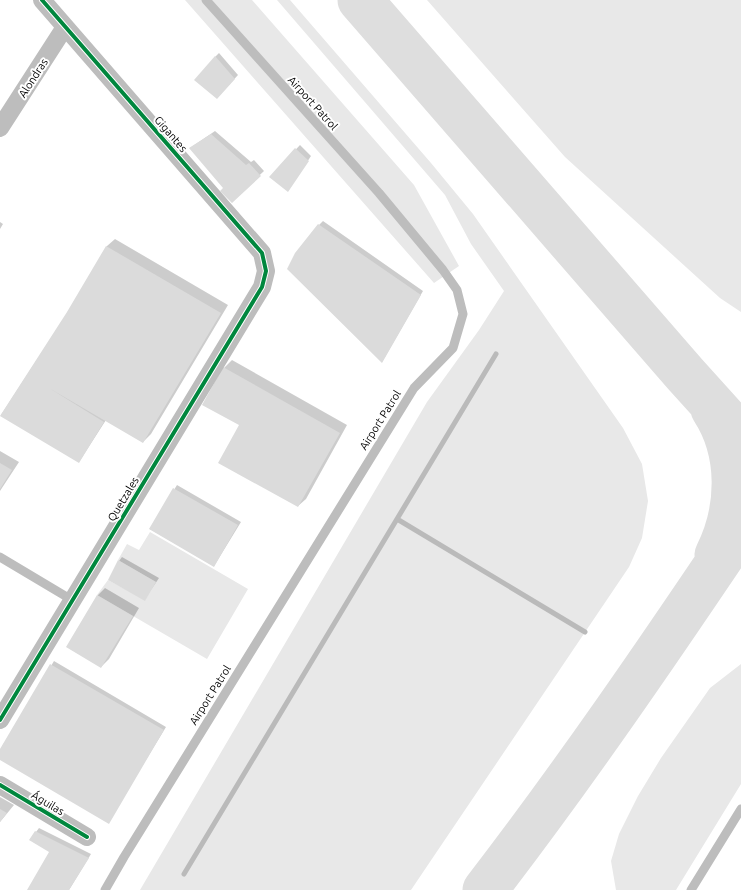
<svg xmlns="http://www.w3.org/2000/svg" width="741" height="890" viewBox="0 0 741 890" font-family="Ubuntu,sans-serif">
	<style>
		.green { fill: #e8e8e8 }
		.shadow { fill: #0003 }
		.lines { fill: none; stroke-linecap: round; stroke-linejoin: round }
		.stream { stroke: #bababa; stroke-width: 5 }
		.taxiway { stroke: #dedede; stroke-width: 45 }
		.building { fill: #dbdbdb }
		.service { stroke: #bdbdbd; stroke-width: 9 }
		.minor { stroke: #bdbdbd; stroke-width: 18 }
		.cycleway-casing { stroke: #fff; stroke-width: 6 }
		.cycleway { stroke: #00873e; stroke-width: 4 }
		.labels { text-anchor: middle; stroke-width: 4; stroke-linejoin: round; paint-order: stroke }
		.street-label { font-size: 11px; fill: #000; stroke: #fff }
	</style>
	<rect width="100%" height="100%" fill="#fff"/>
	<!-- green -->
	<path class="green" d="M185,0H252L414,185L459,266L434,283Z
		M277,0H290L431,163L473,214L623,428L642,464L648,501L642,538L629,567L411,890H140L427,402L479,330L504,291L471,244L445,195Z
		M427,0H741V312L720,298L565,157Z
		M150,532L248,589L207,659L97,595L108,580L145,600L156,582L118,560L127,544L139,550Z
		M741,664V784L676,890H616L611,861L619,834L638,796L661,758L710,688Z"/>
	<!-- shadow -->
	<path class="shadow" d="M219,53L238,75L217,98L215,57Z
		M215,131L251,162L254,160L264,171L232,201L224,188L190,148Z
		M300,145L311,156L288,191L270,177Z
		M323,221L423,291L382,362L319,225Z
		M0,222L3,224L0,229Z
		M115,239L228,305L151,434L143,442L106,420L79,462L1,415L68,312L107,246Z
		M232,360L347,425L306,499L298,506L240,425L224,368Z
		M0,451L19,462L0,491Z
		M177,485L241,522L214,566L150,529Z
		M122,557L159,578L145,599L119,561Z
		M105,588L139,608L109,659L101,667L67,647L98,595Z
		M54,661L166,727L108,822L0,759V750Z
		M0,797L14,805L0,822Z
		M39,828L91,854L69,890H28L51,852L30,840Z"/>
	<g class="lines">
		<!-- stream -->
		<path class="stream" d="M397,519L585,632
			M184,874L496,354"/>
		<!-- taxiway -->
		<path class="taxiway" d="M360,0L685,374L741,436
			M713,409C741,452 740,509 717,555
			M485,890C575,773 659,650 741,528"/>
	</g>
	<!-- building -->
	<path class="building" d="M215,56L235,79L217,99L194,80Z
		M211,134L246,165L249,163L261,176L232,203L220,191L223,188L189,148Z
		M295,148L309,161L288,192L269,177Z
		M318,224L421,295L382,363L287,269L295,253Z
		M106,246L221,313L143,443L49,388L104,422L79,463L0,416L67,312Z
		M223,367L340,433L298,507L218,463L239,425L202,405Z
		M0,463L12,470L0,489Z
		M173,488L238,525L214,567L149,529Z
		M118,560L156,582L145,601L108,580Z
		M97,595L133,616L101,668L66,647Z
		M50,664L164,730L109,824L0,760V749Z
		M0,809L7,813L0,822Z
		M35,831L89,858L69,890H27L49,852L29,840Z"/>
	<g class="lines">
		<!-- service -->
		<path class="service" d="M0,557L72,600
			M105,890L124,857L414,388L453,348L463,314L457,290L443,270L379,193L206,0
			M691,890L741,809"/>
		<!-- minor -->
		<path class="minor" d="M0,128L65,27
			M0,720L262,287L266,271L262,253L42,0
			M0,785L87,837"/>
		<defs>
			<path id="cycleway" d="M0,720L262,287L266,271L262,253L42,0
				M0,785L87,837"/>
		</defs>
		<!-- cycleway casing -->
		<use href="#cycleway" class="cycleway-casing"/>
		<!-- cycleway -->
		<use href="#cycleway" class="cycleway"/>
	</g>
	<g class="labels">
		<!-- street labels -->
		<g class="street-label">
			<text transform="translate(33 78) rotate(-57)" y="4">Alondras</text>
			<text transform="translate(313 103) rotate(48)" y="4">Airport Patrol</text>
			<text transform="translate(171 134) rotate(49)" y="4">Gigantes</text>
			<text transform="translate(380 420) rotate(-58)" y="4">Airport Patrol</text>
			<text transform="translate(123 499) rotate(-59)" y="4">Quetzales</text>
			<text transform="translate(210 695) rotate(-58)" y="4">Airport Patrol</text>
			<text transform="translate(48 803) rotate(31)" y="4">Águilas</text>
		</g>
	</g>
</svg>
